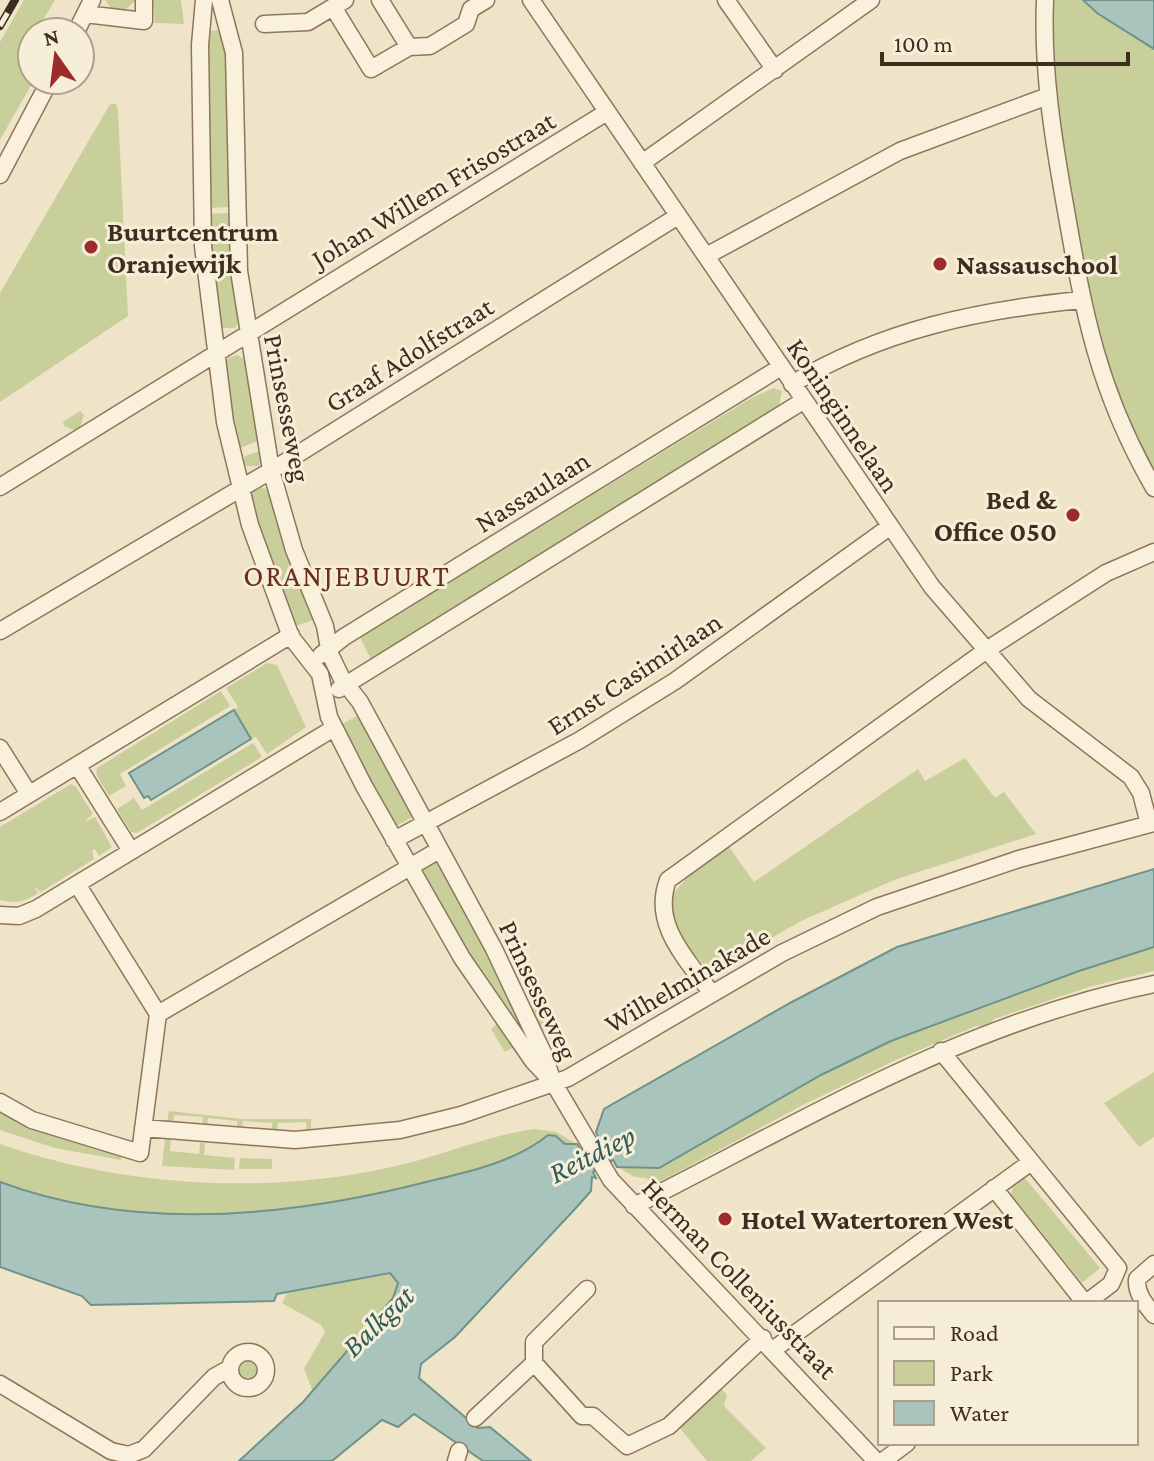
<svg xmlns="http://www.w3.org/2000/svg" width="1154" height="1461" viewBox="0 0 1154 1461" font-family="'Crimson Pro',serif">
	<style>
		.green { fill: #c9cf9b }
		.water { fill: #a9c4bc; stroke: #6f938a; stroke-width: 2 }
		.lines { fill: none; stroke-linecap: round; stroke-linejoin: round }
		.minor-casing { stroke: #8d765c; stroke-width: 19 }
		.minor { stroke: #faf1dc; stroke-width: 16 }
		.rail-casing { stroke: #3d2e20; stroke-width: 8 }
		.rail { stroke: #f7eed8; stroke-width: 5; stroke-dasharray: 15; stroke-linecap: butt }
		.poi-dot { fill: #9e2a2b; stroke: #f7eed8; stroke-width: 3 }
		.labels { text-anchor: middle; stroke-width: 6; stroke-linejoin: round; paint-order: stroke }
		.street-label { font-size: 28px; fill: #3d2e20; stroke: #f7eed8 }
		.poi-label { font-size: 28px; font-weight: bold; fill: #3d2e20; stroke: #f7eed8; text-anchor: start }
		.neighbourhood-label { font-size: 30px; letter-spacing: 2px; fill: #6b2e1e; stroke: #f7eed8 }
		.water-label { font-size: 30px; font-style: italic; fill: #2f5d5a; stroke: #f7eed8 }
	</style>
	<rect width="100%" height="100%" fill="#f0e4c8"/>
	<!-- green -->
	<path class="green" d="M24,0H55L36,32H32L34,80L0,140V42Z
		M105,0H136L124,11L111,8Z
		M153,0H181L184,24L155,23Z
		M1053,0H1154V472C1109,395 1091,311 1076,224C1063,149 1053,76 1053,0Z
		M225,30L228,41L231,207L207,208L205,52L208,31Z
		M110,104H116L118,111L128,316L0,402V293Z
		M231,213L240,320L235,328H221L206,214Z
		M237,355L246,360L260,440L235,450L224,360Z
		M774,388L782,391L779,406L771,412L372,662L360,637L753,397Z
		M80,411L84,415L80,427L74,430L64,426L63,422Z
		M263,450L259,466H242L245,456Z
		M262,487L270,491L316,619L293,627L266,561L249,493Z
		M267,663L277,665L306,727L267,754L256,737L251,739L234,710L238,707L226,688Z
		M221,691L230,706L120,774L126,786L109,796L96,774L97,768Z
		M361,714L416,815L393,828L338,726Z
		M253,743L262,757L137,833L131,832L117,809L134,798L142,810Z
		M965,758L995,798L1004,792L1036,834L894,880L799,922L711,973C649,906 658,896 729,847L754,882L918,769L925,781Z
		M71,784L76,787L93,814L84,822L95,817L112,847L99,856L95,849L92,851L94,859L41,892L34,886L38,893C25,902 15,904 0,900V827Z
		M435,860L490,951L528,1037L525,1038L465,956L420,870Z
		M1154,947V971L1089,987L994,1019L988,1027L976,1026L896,1060L805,1104L654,1185L646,1178L635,1177L617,1167L659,1168L821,1075L891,1041L1079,971Z
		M538,1003L551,1027L539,1033L525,1008Z
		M502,1020L518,1045L505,1052L491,1029Z
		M1154,1072V1137L1139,1147L1104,1103Z
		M0,1109L121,1157V1160L55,1148L0,1130Z
		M169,1111L243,1119H311V1131H307L306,1122L278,1123L277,1132H272V1123L243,1121L242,1130H237V1121L208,1118L207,1127H202L203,1117L174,1115L173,1123L167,1122Z
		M534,1129L556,1132L577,1144H565L548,1135C517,1161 469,1172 430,1181C291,1217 137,1233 0,1182V1144C120,1186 262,1195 387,1168C436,1158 484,1136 534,1129Z
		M165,1138L171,1139L170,1151L199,1154L200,1143H205L204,1155L235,1158L234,1170L162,1166Z
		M240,1158L272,1159V1169H239Z
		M1025,1178L1100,1268L1082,1283L1011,1194L1014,1184Z
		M390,1274L398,1283L393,1299L313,1392L304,1369L325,1332L321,1325L282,1303L287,1293Z
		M236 1370a12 12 0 1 1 24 0a12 12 0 1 1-24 0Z
		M719,1387L727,1395L724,1406L766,1448L751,1461H707L678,1426Z"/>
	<!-- water -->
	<path class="water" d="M1083,0H1154V49L1097,13Z
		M234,710L251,739L151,800L148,796L144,798L129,773Z
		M1154,869V947L1079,971L891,1041L821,1075L659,1168L617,1167L613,1160L593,1172L596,1178L592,1177L591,1191L575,1209L455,1337L421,1364L419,1378L478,1428L490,1427L531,1461H483L414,1414L398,1427L382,1420L332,1461H239L303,1402L393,1298L398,1283L390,1273L277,1294L274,1301L91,1305L82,1296L0,1267V1182C137,1233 291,1217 430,1181C469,1172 517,1161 548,1135L556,1136L565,1144H577L581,1150L599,1139L596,1132L604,1109L790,1003L897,947Z"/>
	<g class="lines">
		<defs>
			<path id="minor" d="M204,0L200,45L203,246L225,422L250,525L291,637L320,674L329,717L364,786L462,958L533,1061L549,1078
				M220,0L234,53L239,271L271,470L294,550L325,626L330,654L342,679L360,702L494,949L544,1055L553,1082L611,1180L876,1461
				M345,0L333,7L371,69L409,47L430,46L466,24L471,9L486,0
				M380,0L409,47
				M531,0L932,587L1029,699L1131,777L1141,793L1149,824
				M726,0L775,70
				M1045,0C1042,69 1053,138 1065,205C1084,314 1098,391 1154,488
				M85,14L144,21V0
				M264,24L308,22L333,7
				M76,32L92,0
				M642,163L871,0
				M0,175L50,80
				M706,256L900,151L1048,96
				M792,384C882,330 978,310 1081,300
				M0,487L607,112
				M0,631L282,464L678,216
				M321,655L344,637L781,367
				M339,689L803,401
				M0,748L29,794
				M77,765L131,851
				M0,812L291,635
				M394,840L580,740L675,681L888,528
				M0,915L19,916L36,909L334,728
				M712,994C687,959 651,925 668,880L988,649L1106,573L1154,552
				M158,1014L439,850
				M941,1051L1118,1268L1111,1284L1086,1303
				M0,1102L32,1120L140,1153L158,1014L77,884
				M143,1128L295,1140L400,1130L461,1115L568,1078L782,953L877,907L1019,859L1154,823
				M994,1188L1085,1303
				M634,1206C803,1121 966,1022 1154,984
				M1154,1264L1137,1279C1136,1294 1145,1304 1154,1315
				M774,1349L1031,1162
				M230 1370a18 18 0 1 1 36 0a18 18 0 1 1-36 0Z
				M534,1363L582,1416H593L627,1446L669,1426L763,1338
				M0,1384L111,1451L129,1455
				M475,1418L534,1363V1342L587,1289
				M127,1461L129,1455L144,1449L214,1377L230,1368
				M456,1461L459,1451
				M883,1461L907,1443"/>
		</defs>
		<!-- minor casing -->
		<use href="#minor" class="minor-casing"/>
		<!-- minor -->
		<use href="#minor" class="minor"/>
		<defs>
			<path id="rail" d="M0,26L15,0"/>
		</defs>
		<!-- rail casing -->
		<use href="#rail" class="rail-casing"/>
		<!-- rail -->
		<use href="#rail" class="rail"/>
	</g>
	<!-- markers -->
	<g class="poi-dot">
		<circle cx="91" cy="247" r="8"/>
		<circle cx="940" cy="264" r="8"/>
		<circle cx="1073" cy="515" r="8"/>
		<circle cx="725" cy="1219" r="8"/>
	</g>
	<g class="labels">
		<!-- street labels -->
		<g class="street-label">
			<text transform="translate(433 189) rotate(-31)" y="10">Johan Willem Frisostraat</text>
			<text transform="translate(409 354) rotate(-32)" y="10">Graaf Adolfstraat</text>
			<text transform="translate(288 408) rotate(79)" y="10">Prinsesseweg</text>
			<text transform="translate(844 415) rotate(56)" y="10">Koninginnelaan</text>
			<text transform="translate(532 491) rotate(-32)" y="10">Nassaulaan</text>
			<text transform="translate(634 673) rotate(-33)" y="10">Ernst Casimirlaan</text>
			<text transform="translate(687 979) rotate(-30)" y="10">Wilhelminakade</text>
			<text transform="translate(539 990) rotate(65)" y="10">Prinsesseweg</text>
			<text transform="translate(740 1278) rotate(46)" y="10">Herman Colleniusstraat</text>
		</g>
		<!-- poi labels -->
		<g class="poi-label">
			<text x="107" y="241">Buurtcentrum<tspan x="107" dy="32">Oranjewijk</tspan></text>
			<text x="956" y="274">Nassauschool</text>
			<text x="1057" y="509" text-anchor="end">Bed &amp;<tspan x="1057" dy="32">Office 050</tspan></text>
			<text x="741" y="1229">Hotel Watertoren West</text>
		</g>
		<!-- neighbourhood labels -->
		<g class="neighbourhood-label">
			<text x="347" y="586">ORANJEBUURT</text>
		</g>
		<!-- water labels -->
		<g class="water-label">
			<text transform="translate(592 1154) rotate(-27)" y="10">Reitdiep</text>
			<text transform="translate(378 1321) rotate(-44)" y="10">Balkgat</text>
		</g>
	</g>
	<!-- legend -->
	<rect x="878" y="1301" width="260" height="144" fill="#f7eed8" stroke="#ada18e" stroke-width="2"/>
	<rect x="894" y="1327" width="40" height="12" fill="#faf1dc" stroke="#ada18e" stroke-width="2"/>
	<text x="950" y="1341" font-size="24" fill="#3d2e20">Road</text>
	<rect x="894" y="1361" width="40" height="24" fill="#c9cf9b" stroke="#ada18e" stroke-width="2"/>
	<text x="950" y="1381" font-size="24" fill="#3d2e20">Park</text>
	<rect x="894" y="1401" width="40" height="24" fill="#a9c4bc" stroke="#ada18e" stroke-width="2"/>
	<text x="950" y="1421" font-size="24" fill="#3d2e20">Water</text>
	<!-- north arrow -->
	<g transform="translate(56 56) rotate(346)"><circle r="38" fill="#f7eed8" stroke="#ada18e" stroke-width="2"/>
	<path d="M0-6L14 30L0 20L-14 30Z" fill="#9e2a2b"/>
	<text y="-12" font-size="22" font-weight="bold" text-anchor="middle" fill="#3d2e20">N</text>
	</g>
	<!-- scale -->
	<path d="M882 52v12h246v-12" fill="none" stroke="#3d2e20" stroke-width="4"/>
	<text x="894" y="52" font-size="24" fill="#3d2e20" stroke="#f7eed8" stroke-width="6" paint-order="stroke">100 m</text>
</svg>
